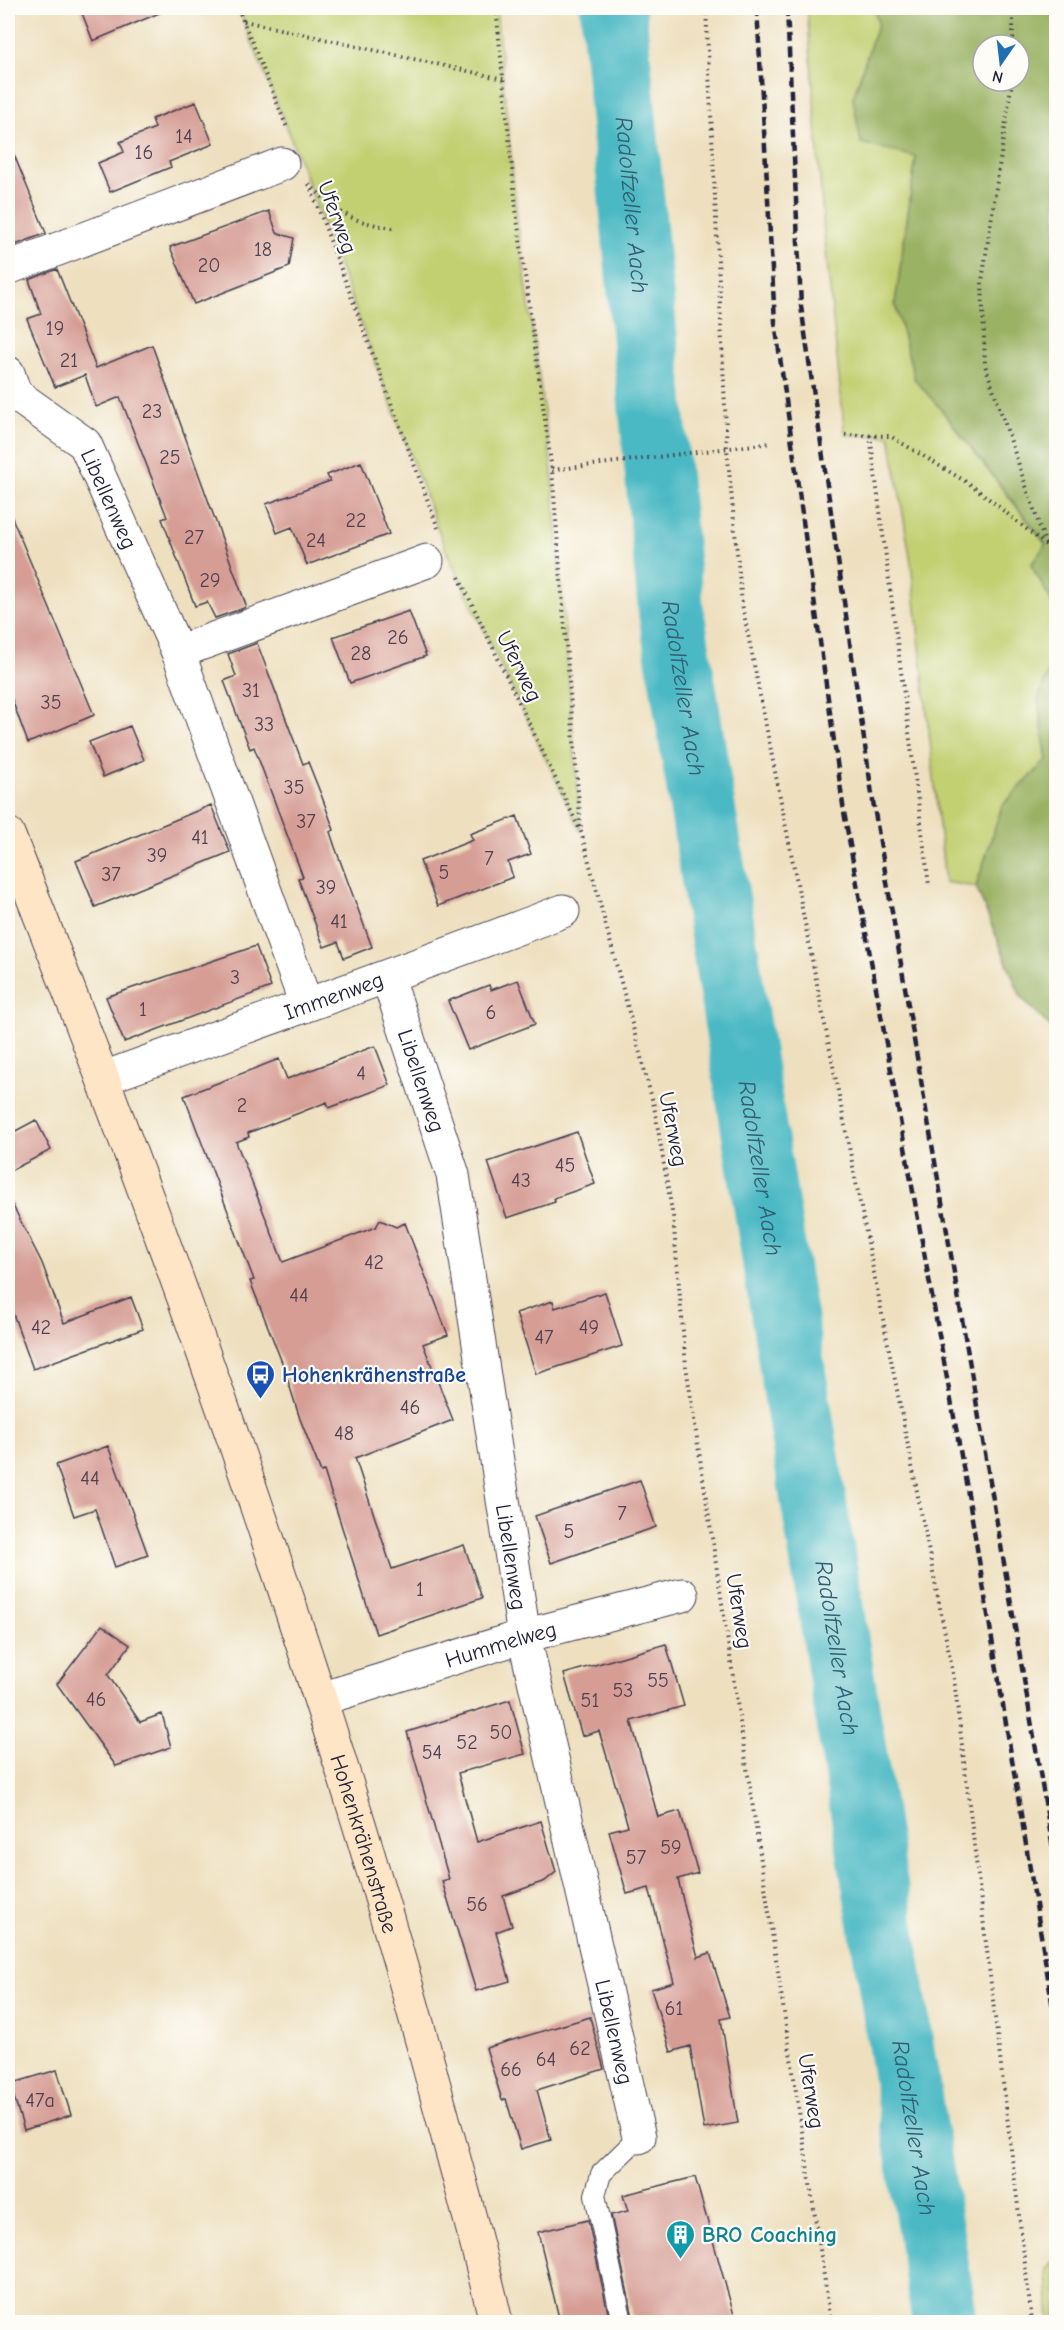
<svg xmlns="http://www.w3.org/2000/svg" width="1064" height="2330" viewBox="0 0 1064 2330" font-family="'Comic Neue',sans-serif">
	<style>
		.green { fill: #c3d072; stroke: #727956; stroke-width: 1.5 }
		.forest { fill: #9ab264; stroke: #5e6a50; stroke-width: 1.5; fill-rule: evenodd }
		.lines { fill: none; stroke-linecap: round; stroke-linejoin: round }
		.river { stroke: #4bb9c4; stroke-width: 66 }
		.building { fill: #d69d94 }
		.service-casing { stroke: #413e4f; stroke-width: 22 }
		.minor-casing { stroke: #413e4f; stroke-width: 35 }
		.secondary-casing { stroke: #413e4f; stroke-width: 35 }
		.path { stroke: #413e4f; stroke-width: 4; stroke-dasharray: 1.5 4.5; stroke-linecap: butt }
		.service { stroke: #fff; stroke-width: 20 }
		.minor { stroke: #fff; stroke-width: 33 }
		.secondary { stroke: #fee5c5; stroke-width: 33 }
		.rail { stroke: #22223b; stroke-width: 4.5; stroke-dasharray: 9 4.5; stroke-linecap: butt }
		.labels { text-anchor: middle; stroke-width: 4.5; stroke-linejoin: round; paint-order: stroke }
		.number-label { font-size: 20px; fill: #4f4151 }
		.street-label { font-size: 22px; fill: #22223b; stroke: #fdfcf7 }
		.transit-label { font-size: 22px; font-weight: bold; fill: #164399; stroke: #fdfcf7; text-anchor: start }
		.culture-label { font-size: 22px; font-weight: bold; fill: #0d838f; stroke: #fdfcf7; text-anchor: start }
		.water-label { font-size: 24px; font-style: italic; fill: #325e72; stroke: #fdfcf7 }
	</style>
	<rect width="100%" height="100%" fill="#fdfcf7"/>
	<filter id="ink" filterUnits="userSpaceOnUse"><feTurbulence type="fractalNoise" baseFrequency=".0167" numOctaves="2"/><feDisplacementMap in="SourceGraphic" scale="12" xChannelSelector="R" yChannelSelector="G"/><feConvolveMatrix kernelMatrix="1 2 1 2 8 2 1 2 1" color-interpolation-filters="sRGB"/></filter>
	<filter id="wash" filterUnits="userSpaceOnUse"><feTurbulence type="fractalNoise" baseFrequency=".008" numOctaves="4" result="noise"/><feDisplacementMap in="SourceGraphic" scale="24" xChannelSelector="R" yChannelSelector="G"/><feGaussianBlur stdDeviation="1.35" result="paint"/><feColorMatrix in="noise" values="0 0 0 0 0 0 0 0 0 0 0 0 0 0 0 0 0 1.4 0 .05"/><feComposite in="paint" operator="in"/></filter>
	<g filter="url(#wash)">
		<rect width="100%" height="100%" fill="#eee0bf"/>
		<!-- green -->
		<path class="green" d="M238,8H496L517,218L552,470L581,832L447,553L299,159Z
			M807,8H874L878,23L853,98L862,143L916,157L895,304L915,380L941,409L1046,545L1031,565L1056,609V648L1038,700L1047,760L1002,806L976,887L945,882L911,562L890,436L845,435L824,232Z
			M1056,2258V2322H1050L1047,2269Z"/>
		<!-- forest -->
		<path class="forest" d="M874,8H1056V609L1031,565L1046,544L941,409L915,380L895,304L916,157L861,143L853,98L878,23ZM983,45H1019V81H983Z
			M1056,648V1033L1021,997L976,887L1002,806L1047,760L1038,700Z"/>
		<g class="lines">
			<!-- river -->
			<path class="river" id="s1" d="M613,8L671,611L945,2322"/>
		</g>
		<g id="blocks">
			<!-- building -->
			<path class="building" d="M80,8H171L93,41Z
				M196,102L213,144L169,162L171,167L110,192L98,163L124,152L120,142L155,128L152,119Z
				M8,140L46,233L8,248Z
				M269,211L277,233L294,238L289,267L194,304L170,247Z
				M57,269L96,368L152,345L246,605L244,608L215,618L207,602L195,606L162,519L167,517L120,397L96,407L85,375L55,387L27,319L41,314L29,280Z
				M361,462L389,534L307,565L292,527L277,533L266,504L330,481L327,475Z
				M8,508L94,715L28,743L8,689Z
				M409,611L426,656L350,683L333,637Z
				M257,643L303,764L308,762L322,797L334,830L330,832L335,847L372,947L344,958L338,942L324,947L298,878L303,877L254,747L250,749L224,681L236,676L228,654Z
				M130,726L144,760L103,777L89,742Z
				M211,805L230,852L95,907L76,861Z
				M517,816L531,854L508,862L513,877L438,906L420,861L473,840L470,834Z
				M256,946L271,987L124,1042L106,997Z
				M518,980L535,1024L468,1050L448,1001L489,985L491,990Z
				M375,1046L390,1085L329,1108L327,1102L248,1133L249,1137L236,1142L283,1262L376,1227L380,1220L396,1227L405,1223L448,1335L423,1344L453,1420L355,1458L392,1569L464,1545L482,1598L376,1634L324,1471L321,1472L300,1419L283,1365L250,1281L254,1280L184,1096L279,1059L287,1079Z
				M36,1120L51,1150L8,1172V1135Z
				M577,1132L595,1184L554,1198L555,1202L507,1218L488,1162Z
				M8,1196L42,1263L64,1323L131,1297L143,1329L33,1369L8,1300Z
				M605,1292L622,1346L536,1374L516,1313L553,1301L555,1308Z
				M108,1446L148,1555L115,1567L95,1509L74,1516L56,1465Z
				M640,1480L656,1527L551,1563L535,1516Z
				M102,1625L130,1645L108,1675L140,1722L162,1714L171,1747L116,1766L57,1684Z
				M666,1644L684,1706L631,1721L658,1817L680,1811L698,1873L678,1879L685,1909L698,1957L710,1953L730,2017L721,2019L738,2123L704,2129L690,2046L671,2052L651,1989L674,1982L649,1888L627,1894L609,1831L628,1826L599,1731L582,1736L564,1674Z
				M510,1700L525,1754L458,1773L477,1842L541,1821L556,1872L545,1881L503,1896L512,1926L496,1932L510,1981L476,1991L442,1881L449,1879L407,1732Z
				M590,2017L604,2069L537,2090L551,2140L521,2149L506,2099L502,2100L486,2048Z
				M57,2070L71,2115L24,2130L10,2084Z
				M695,2177L736,2322H634L611,2215L628,2211L623,2195Z
				M588,2220L610,2322H560L538,2232Z"/>
		</g>
	</g>
	<g filter="url(#ink)">
		<use href="#blocks" fill-opacity="0" stroke="#413e4f" stroke-width="1.5"/>
		<g class="lines">
			<defs>
				<path id="service" d="M622,2322L595,2195L601,2174L639,2137"/>
				<g id="minor">
					<path d="M8,268L282,164"/>
					<path id="s2" d="M8,373L15,394L85,444L178,652L306,1004"/>
					<path d="M178,652L427,561"/>
					<path id="s3" d="M388,978L453,1175L524,1636L639,2137"/>
					<path id="s4" d="M104,1078C257,1022 411,969 563,911"/>
					<path id="s5" d="M321,1699L524,1636L682,1595"/>
				</g>
				<g id="secondary">
					<path id="s6" d="M8,834C167,1237 314,1645 428,2063C451,2150 476,2235 496,2322"/>
				</g>
			</defs>
			<!-- service casing -->
			<use href="#service" class="service-casing"/>
			<!-- minor casing -->
			<use href="#minor" class="minor-casing"/>
			<!-- secondary casing -->
			<use href="#secondary" class="secondary-casing"/>
			<!-- path -->
			<path class="path" d="M238,8L288,130
				M496,8L517,218L552,470L581,829
				M706,8L727,449L742,604L954,1679L1032,2322
				M244,21L503,79
				M1013,45V8
				M1012,81L982,281L985,365L1046,545
				M309,184L438,528
				M309,184C340,215 350,221 393,228
				M845,435L890,436L973,486L1046,545L1056,547
				M870,435L929,885
				M552,470L770,443
				M459,577L581,832L654,1106L673,1217L686,1366L831,2322"/>
			<!-- service -->
			<use href="#service" class="service"/>
			<!-- minor -->
			<use href="#minor" class="minor"/>
			<!-- secondary -->
			<use href="#secondary" class="secondary"/>
			<!-- rail -->
			<path class="rail" d="M757,8L775,322L844,812L968,1494L1056,2026
				M787,8L801,306L873,801L1056,1866"/>
		</g>
	</g>
	<!-- icons -->
	<defs>
		<symbol id="bus-pin" viewBox="-11 -11 22 30"><path d="M0 17L-7.5 6A9.5 9.5 0 1 1 7.5 6Z" fill="#1a4fb4" stroke="#fdfcf7"/><path d="M-5-6H5V4H4V6H2V4H-2V6H-4V4H-5ZM-3.5-4V0h7V-4ZM-3.5 1.2v1.5H-2V1.2ZM2 1.2v1.5H3.5V1.2Z" fill="#fff"/></symbol>
		<symbol id="building-pin" viewBox="-11 -11 22 30"><path d="M0 17L-7.5 6A9.5 9.5 0 1 1 7.5 6Z" fill="#0f9aa8" stroke="#fdfcf7"/><path d="M-4-6H4V6H1V3H-1V6H-4ZM-2.5-4.3h1.7v1.8h-1.7ZM.8-4.3h1.7v1.8H.8ZM-2.5-1h1.7V.8h-1.7ZM.8-1h1.7V.8H.8Z" fill="#fff"/></symbol>
	</defs>
	<g fill-rule="evenodd">
		<use href="#bus-pin" x="244" y="1358" width="33" height="45"/>
		<use href="#building-pin" x="664" y="2218" width="33" height="45"/>
	</g>
	<g class="labels">
		<!-- number labels -->
		<g class="number-label">
			<text x="184" y="143">14</text>
			<text x="144" y="159">16</text>
			<text x="263" y="256">18</text>
			<text x="209" y="272">20</text>
			<text x="55" y="335">19</text>
			<text x="69" y="367">21</text>
			<text x="152" y="418">23</text>
			<text x="170" y="464">25</text>
			<text x="356" y="527">22</text>
			<text x="194" y="544">27</text>
			<text x="316" y="547">24</text>
			<text x="210" y="587">29</text>
			<text x="398" y="644">26</text>
			<text x="361" y="660">28</text>
			<text x="251" y="697">31</text>
			<text x="51" y="709">35</text>
			<text x="264" y="731">33</text>
			<text x="294" y="794">35</text>
			<text x="306" y="828">37</text>
			<text x="200" y="844">41</text>
			<text x="157" y="862">39</text>
			<text x="489" y="865">7</text>
			<text x="444" y="879">5</text>
			<text x="111" y="881">37</text>
			<text x="326" y="894">39</text>
			<text x="339" y="928">41</text>
			<text x="235" y="984">3</text>
			<text x="143" y="1016">1</text>
			<text x="491" y="1019">6</text>
			<text x="361" y="1080">4</text>
			<text x="242" y="1112">2</text>
			<text x="565" y="1172">45</text>
			<text x="521" y="1187">43</text>
			<text x="374" y="1269">42</text>
			<text x="299" y="1302">44</text>
			<text x="41" y="1334">42</text>
			<text x="589" y="1334">49</text>
			<text x="544" y="1344">47</text>
			<text x="410" y="1414">46</text>
			<text x="344" y="1440">48</text>
			<text x="90" y="1485">44</text>
			<text x="622" y="1520">7</text>
			<text x="569" y="1538">5</text>
			<text x="420" y="1596">1</text>
			<text x="658" y="1687">55</text>
			<text x="623" y="1697">53</text>
			<text x="96" y="1706">46</text>
			<text x="590" y="1707">51</text>
			<text x="501" y="1739">50</text>
			<text x="467" y="1749">52</text>
			<text x="432" y="1759">54</text>
			<text x="671" y="1854">59</text>
			<text x="636" y="1864">57</text>
			<text x="477" y="1911">56</text>
			<text x="674" y="2015">61</text>
			<text x="580" y="2055">62</text>
			<text x="546" y="2066">64</text>
			<text x="511" y="2076">66</text>
			<text x="40" y="2107">47a</text>
		</g>
		<!-- street labels -->
		<g class="street-label">
			<text transform="translate(338 217) rotate(70)" y="8">Uferweg</text>
			<text dy="8" stroke="none"><textPath href="#s2" startOffset="168">Libellenweg</textPath></text>
			<text transform="translate(520 666) rotate(64)" y="8">Uferweg</text>
			<text dy="8" stroke="none"><textPath href="#s4" startOffset="244">Immenweg</textPath></text>
			<text dy="8" stroke="none"><textPath href="#s3" startOffset="108">Libellenweg</textPath></text>
			<text transform="translate(674 1129) rotate(79)" y="8">Uferweg</text>
			<text dy="8" stroke="none"><textPath href="#s3" startOffset="594">Libellenweg</textPath></text>
			<text transform="translate(740 1611) rotate(81)" y="8">Uferweg</text>
			<text dy="8" stroke="none"><textPath href="#s5" startOffset="188">Hummelweg</textPath></text>
			<text dy="8" stroke="none"><textPath href="#s6" startOffset="1071">Hohenkrähenstraße</textPath></text>
			<text dy="8" stroke="none"><textPath href="#s3" startOffset="1080">Libellenweg</textPath></text>
			<text transform="translate(812 2091) rotate(81)" y="8">Uferweg</text>
		</g>
		<!-- transit labels -->
		<g class="transit-label">
			<text x="282" y="1382">Hohenkrähenstraße</text>
		</g>
		<!-- culture labels -->
		<g class="culture-label">
			<text x="702" y="2242">BRO Coaching</text>
		</g>
		<!-- water labels -->
		<g class="water-label">
			<text dy="8" stroke="none"><textPath href="#s1" startOffset="198">Radolfzeller Aach</textPath></text>
			<text dy="8" stroke="none"><textPath href="#s1" startOffset="684">Radolfzeller Aach</textPath></text>
			<text dy="8" stroke="none"><textPath href="#s1" startOffset="1170">Radolfzeller Aach</textPath></text>
			<text dy="8" stroke="none"><textPath href="#s1" startOffset="1656">Radolfzeller Aach</textPath></text>
			<text dy="8" stroke="none"><textPath href="#s1" startOffset="2142">Radolfzeller Aach</textPath></text>
		</g>
	</g>
	<!-- margin -->
	<rect width="1064" height="2330" fill="none" stroke="#fdfcf7" stroke-width="30"/>
	<!-- north arrow -->
	<g transform="translate(1001 63) rotate(194)"><circle r="28" fill="#fdfcf7" stroke="#a5a5ac" stroke-width="1.5"/>
	<path d="M0-4.5L10 22L0 15L-10 22Z" fill="#1f6fb2"/>
	<text y="-9" font-size="16" font-weight="bold" text-anchor="middle" fill="#22223b">N</text>
	</g>
</svg>
